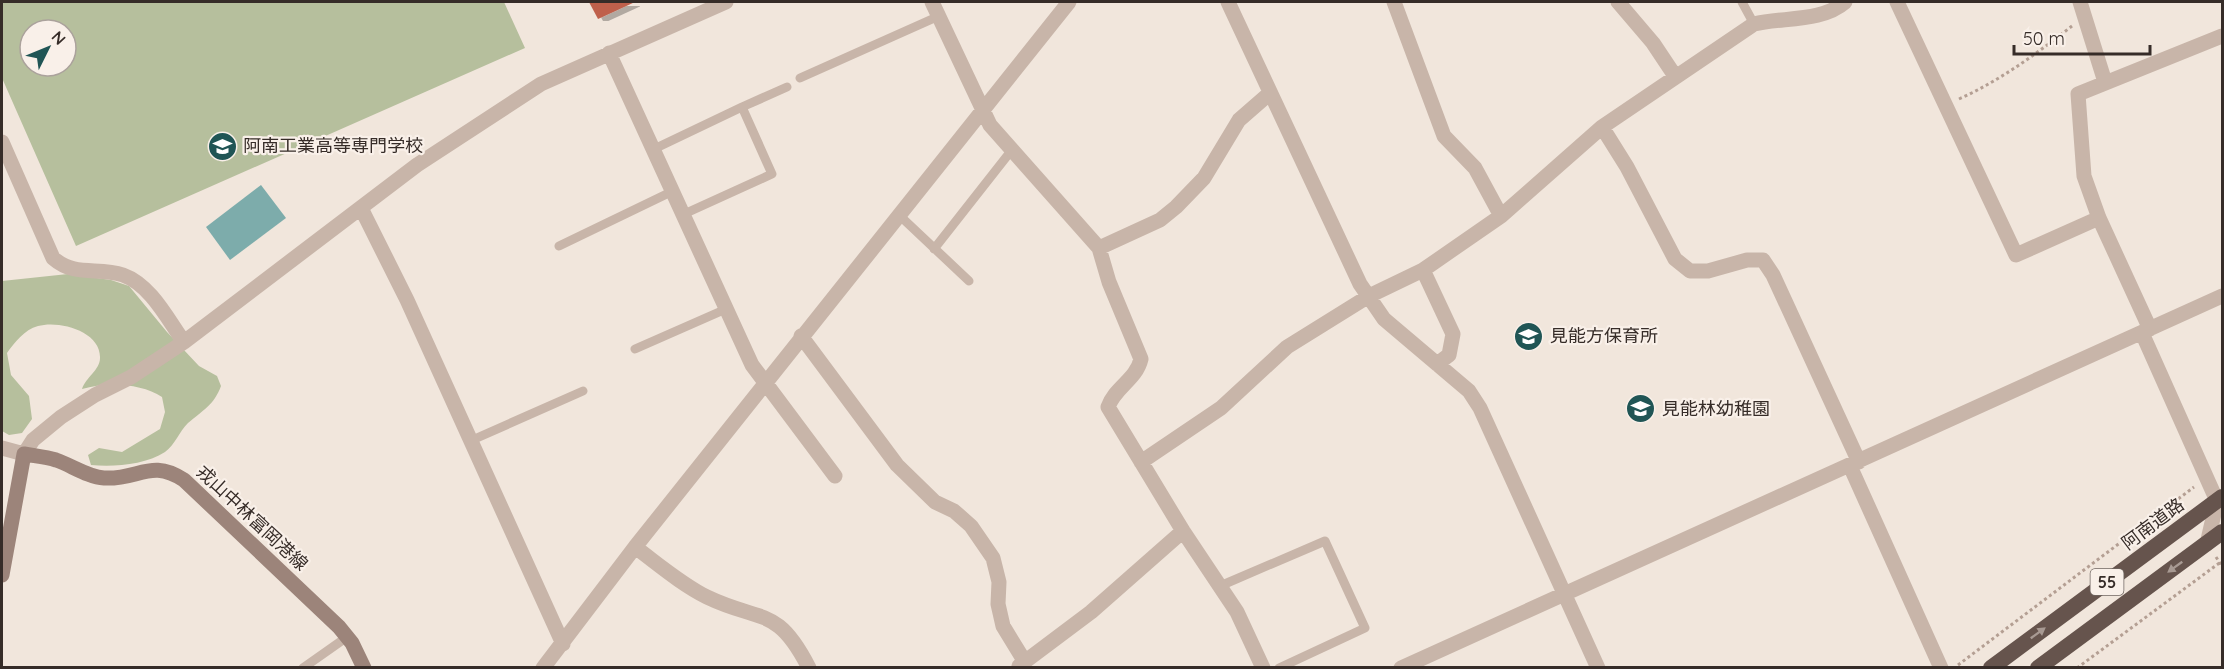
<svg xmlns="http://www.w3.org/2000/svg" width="2224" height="669" viewBox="0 0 2224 669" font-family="Quicksand,'Noto Sans JP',sans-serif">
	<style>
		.green { fill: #b6bf9d; fill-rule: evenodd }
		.water { fill: #7dacab }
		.building { fill: #bf604c; filter: url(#shadow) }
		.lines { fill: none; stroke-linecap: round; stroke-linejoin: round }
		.path { stroke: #b49f93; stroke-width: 3; stroke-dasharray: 3 3; stroke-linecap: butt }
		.service { stroke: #c8b5a9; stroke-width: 9 }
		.minor { stroke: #c8b5a9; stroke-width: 15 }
		.secondary { stroke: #9c847a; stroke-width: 15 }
		.trunk { stroke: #66544d; stroke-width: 16 }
		.oneway { fill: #a89a93 }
		.labels { text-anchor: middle; stroke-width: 4.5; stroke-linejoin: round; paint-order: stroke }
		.shield { fill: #f9f0e9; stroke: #706762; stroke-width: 1.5 }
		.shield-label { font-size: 16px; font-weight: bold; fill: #362c28 }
		.poi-label { font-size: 18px; fill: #362c28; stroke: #f9f0e9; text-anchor: start }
		.street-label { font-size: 18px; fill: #362c28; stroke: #f9f0e9 }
	</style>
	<defs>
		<filter id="shadow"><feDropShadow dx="6" dy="4" stdDeviation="0" flood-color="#0004"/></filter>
	</defs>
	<rect width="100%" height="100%" fill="#f1e6dc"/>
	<!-- green -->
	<path class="green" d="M2,2H504L525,48L76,246L2,78ZM30,30H66V66H30Z
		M68,274L111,280L129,286L167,332L199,366L217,376L221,386C214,405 203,410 188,423C179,432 175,445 165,452C145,465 114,467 91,465L88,455L99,448L122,452L160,429L165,412L162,397C141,383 106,382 82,389C86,377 100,370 100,358C101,331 59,320 38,326C24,330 15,342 7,353L11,375L29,396L32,419L22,433L9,435L2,431V281Z"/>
	<!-- water -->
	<path class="water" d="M261,185L286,218L230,260L206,227Z"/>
	<!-- building -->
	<path class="building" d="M589,2H635L598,19Z"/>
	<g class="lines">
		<!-- path -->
		<path class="path" d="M1959,99C2001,80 2036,54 2072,26
			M2216,557L2222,566
			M1958,665L2194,487
			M2077,668L2222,561"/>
		<!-- service -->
		<path class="service" d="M1742,2L1754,24
			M800,78L939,16
			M654,149L742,107
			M684,214L772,174L742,107L787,87
			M899,215L969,281
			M559,246L673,191
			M934,249L1011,151
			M635,349L726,309
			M470,441L583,391
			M1220,586L1325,541L1365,628L1279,668
			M303,668L347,637"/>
		<!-- minor -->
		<path class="minor" d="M932,2L990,125L1099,248L1109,282L1141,359C1136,380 1115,387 1108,407L1183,531L1237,612L1263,668
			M1228,2L1360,284L1384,319L1469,391L1480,408L1598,668
			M1394,2L1444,136L1475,168L1501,216
			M1618,2L1653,43L1675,76
			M1897,2L2016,255L2099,218
			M2080,2L2105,82
			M609,53L752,365L835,476
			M1602,127L1627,167L1675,259L1690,271H1708L1747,260H1763L1773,275L1859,462
			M2,142L53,258C76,278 98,266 123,275C151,285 168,320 184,342
			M361,208L407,300L563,644
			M1099,248L1160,220L1176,207L1204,178L1239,120L1270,93
			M1423,270L1453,334L1449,355L1437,364
			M2150,329L2099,218L2084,176L2078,94L2222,36
			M2142,333L2217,501L2207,544
			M801,336L897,465L935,502L954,511L971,526L993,558L999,582L998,604L1003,626L1025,662
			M2,448L24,454L33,440L61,417L95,395L131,377L184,342L417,165L541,84L726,2
			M1141,462L1221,408L1287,347L1369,296L1423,270L1501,216L1602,127L1754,24C1783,17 1822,22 1845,2
			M1850,466L1941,668
			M635,547C658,564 681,584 707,597C761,623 777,605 809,668
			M1019,666L1091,612L1183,531
			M543,668L635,547L1069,2
			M1401,668L2222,296"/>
		<!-- secondary -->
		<path class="secondary" d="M2,575L24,454C35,456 46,457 56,460C71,465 88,477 104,478C139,480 151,458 184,480L339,627L352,643L364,668"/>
		<!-- trunk -->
		<path class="trunk" d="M1991,668L2222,497
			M2038,668L2222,532"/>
	</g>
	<!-- one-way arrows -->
	<defs><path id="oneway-solid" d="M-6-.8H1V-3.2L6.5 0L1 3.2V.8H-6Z" transform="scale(1.5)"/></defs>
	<g class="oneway">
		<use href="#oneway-solid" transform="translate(2175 567) rotate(144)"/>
		<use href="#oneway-solid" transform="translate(2038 633) rotate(-36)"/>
	</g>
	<!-- icons -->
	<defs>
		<symbol id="university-disc" viewBox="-11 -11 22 22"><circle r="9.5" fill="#205555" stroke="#f9f0e9"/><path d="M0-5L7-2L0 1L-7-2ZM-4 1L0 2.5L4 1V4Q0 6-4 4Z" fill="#fff"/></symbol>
		<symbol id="school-disc" viewBox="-11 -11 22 22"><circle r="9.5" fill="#205555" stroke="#f9f0e9"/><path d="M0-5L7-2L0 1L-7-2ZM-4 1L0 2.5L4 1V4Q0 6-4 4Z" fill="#fff"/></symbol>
	</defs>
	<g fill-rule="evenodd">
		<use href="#university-disc" x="206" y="130" width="33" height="33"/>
		<use href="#school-disc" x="1512" y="320" width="33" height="33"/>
		<use href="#school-disc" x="1624" y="392" width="33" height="33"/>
	</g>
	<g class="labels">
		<!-- shield labels -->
		<rect class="shield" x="2090.5" y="569" width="33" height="26" rx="4.5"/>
		<g class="shield-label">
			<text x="2107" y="588">55</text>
		</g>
		<!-- poi labels -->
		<g class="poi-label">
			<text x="243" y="152">阿南工業高等専門学校</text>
			<text x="1550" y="342">見能方保育所</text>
			<text x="1662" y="415">見能林幼稚園</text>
		</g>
		<!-- street labels -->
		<g class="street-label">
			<text transform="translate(252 518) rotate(43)" y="6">戎山中林富岡港線</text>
			<text transform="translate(2153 524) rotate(-37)" y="6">阿南道路</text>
		</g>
	</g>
	<!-- border -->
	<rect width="2224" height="669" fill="none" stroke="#362c28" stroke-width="6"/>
	<!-- north arrow -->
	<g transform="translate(48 48) rotate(47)"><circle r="28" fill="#f9f0e9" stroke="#aba29c" stroke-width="1.5"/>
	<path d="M0-4.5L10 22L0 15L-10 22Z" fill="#205555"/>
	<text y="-9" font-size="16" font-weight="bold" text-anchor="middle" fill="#362c28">N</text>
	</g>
	<!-- scale -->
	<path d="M2014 45v9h136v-9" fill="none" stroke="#362c28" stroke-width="3"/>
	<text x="2023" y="45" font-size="18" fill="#362c28" stroke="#f9f0e9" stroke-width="4.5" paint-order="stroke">50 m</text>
</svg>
